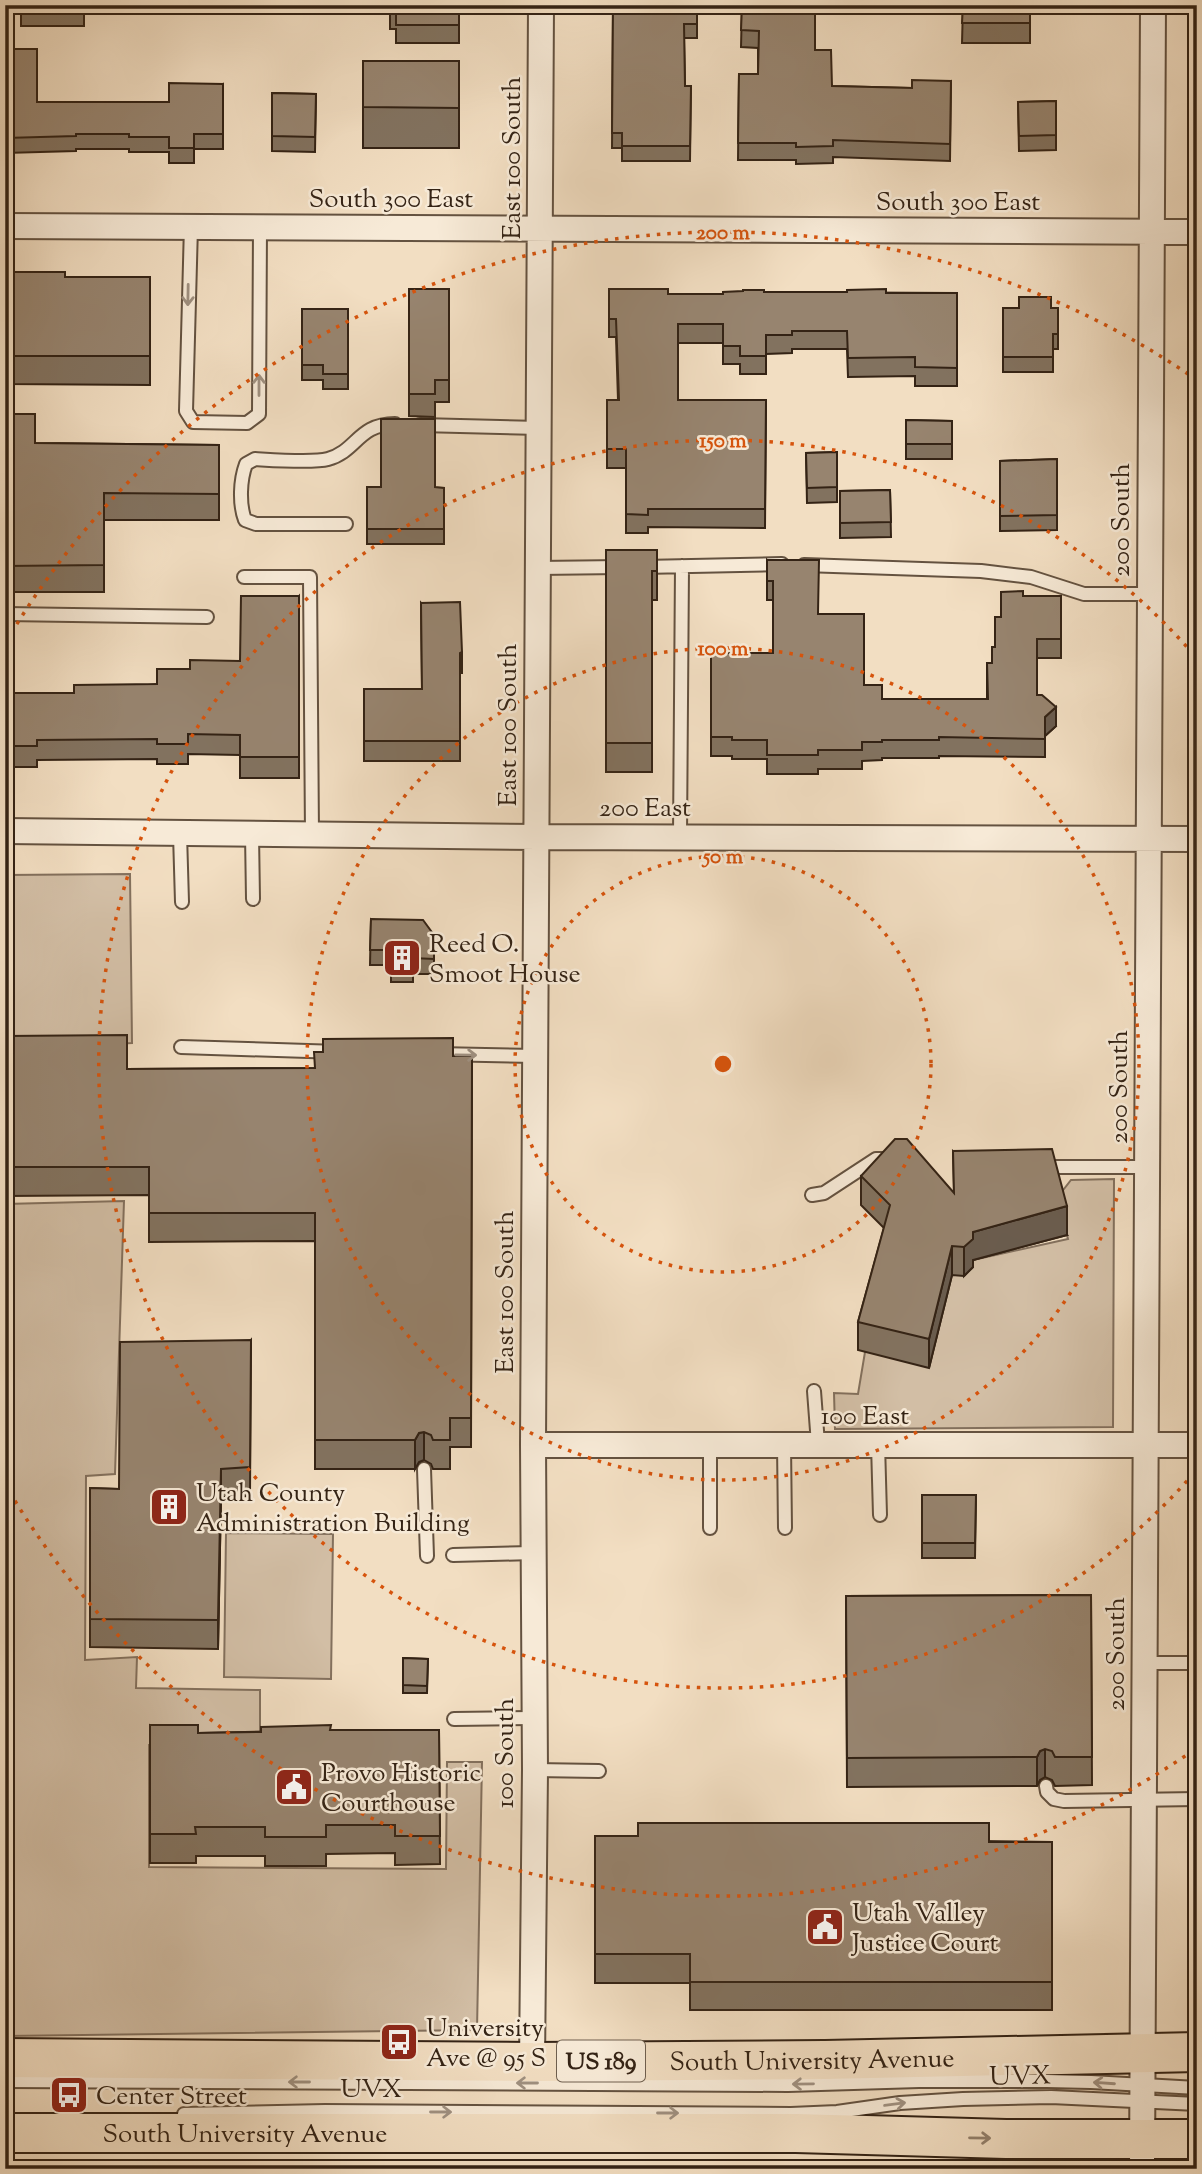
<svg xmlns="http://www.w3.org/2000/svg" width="1202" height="2174" viewBox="0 0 1202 2174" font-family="'Sorts Mill Goudy',serif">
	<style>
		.green { fill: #d2bea5; stroke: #83705d; stroke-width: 2 }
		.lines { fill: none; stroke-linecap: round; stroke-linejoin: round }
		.service-casing { stroke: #645240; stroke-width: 16 }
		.minor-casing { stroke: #645240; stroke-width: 28 }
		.trunk-casing { stroke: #342315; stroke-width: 42 }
		.service { stroke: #f7ead7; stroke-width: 12 }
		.minor { stroke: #f7ead7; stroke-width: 24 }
		.trunk { stroke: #f2dec2; stroke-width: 38 }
		.wall { fill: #82725f; stroke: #342315; stroke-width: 2 }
		.shaded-wall { fill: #6a5c4e; stroke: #342315; stroke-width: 2 }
		.building { fill: #97846f; stroke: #342315; stroke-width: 2 }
		.oneway { stroke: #9f9080 }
		.oneway2 { stroke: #93806c }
		.ring { fill: none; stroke: #d6540d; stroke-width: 3.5; stroke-dasharray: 3.5 7 }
		.labels { text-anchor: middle; stroke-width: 5; stroke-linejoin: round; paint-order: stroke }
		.shield { fill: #f7ead7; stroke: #6e5f4f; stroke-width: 2 }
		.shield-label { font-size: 24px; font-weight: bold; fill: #342315 }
		.street-label { font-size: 26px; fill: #342315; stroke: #f7ead7 }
		.poi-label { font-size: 26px; fill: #342315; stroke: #f7ead7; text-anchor: start }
		.centre { fill: #d6540d; stroke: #f7ead7; stroke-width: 3.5 }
		.ring-label { font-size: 21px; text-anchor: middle; font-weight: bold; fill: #d6540d; stroke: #f7ead7; stroke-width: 5; stroke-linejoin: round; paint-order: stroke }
	</style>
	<rect width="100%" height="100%" fill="#f2dec2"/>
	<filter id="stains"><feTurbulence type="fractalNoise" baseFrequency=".00286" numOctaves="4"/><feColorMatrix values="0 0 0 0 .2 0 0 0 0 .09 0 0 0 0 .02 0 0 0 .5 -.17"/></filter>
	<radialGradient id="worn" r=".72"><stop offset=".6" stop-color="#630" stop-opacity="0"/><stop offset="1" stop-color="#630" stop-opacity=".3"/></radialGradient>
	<!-- green -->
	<path class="green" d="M130,874L132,1043L5,1049V875Z
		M1114,1179L1113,1427L835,1429L834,1393L858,1394L865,1352L952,1275H965L973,1260L1068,1239L1057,1198L1071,1180Z
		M124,1201L115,1474L86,1476L85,1660L137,1657L136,1688L260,1690V1743L149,1745V1867L446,1869L447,1762H482L477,2030L5,2036V1204Z
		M226,1533L333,1534L331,1679L224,1677Z"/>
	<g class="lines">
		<defs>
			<path id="service" d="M191,226L186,411L193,422L247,423L259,414L260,227
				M420,425L539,428
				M346,524H256L245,520C239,504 240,480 246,464L255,459C273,460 313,463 328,459C357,451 358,424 395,424
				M804,565L981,571L1031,577L1084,594H1150
				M643,567L782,564
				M538,568L621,567
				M244,577H310L312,835
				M5,614L207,617
				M180,834L182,902
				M252,834L253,899
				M680,837L682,566
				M181,1047L339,1052
				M437,1054L535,1056
				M1040,1167H1147
				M812,1195L824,1193L876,1159H892
				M814,1391L818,1444
				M878,1444L880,1515
				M710,1445V1528
				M784,1445L785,1528
				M424,1469L427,1556
				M453,1555L533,1553
				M1145,1663H1197
				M454,1719L534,1718
				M535,1770L599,1771
				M1046,1786L1047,1792L1054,1799L1064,1801L1197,1799
				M5,2081L788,2085L919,2081H1047L1091,2082L1197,2088
				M184,2114L325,2111L791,2114L837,2112L900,2103L963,2099L1051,2097L1197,2104"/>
			<path id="minor" d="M5,226L1197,232
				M5,831L536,837L1197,839
				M533,1445H1197
				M532,2062L535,1770L533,1445L541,5
				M1142,2169L1153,5"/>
			<g id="trunk">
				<path id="s1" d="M5,2058L532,2062L825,2060L1197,2052"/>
				<path id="s2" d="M5,2133H796L1006,2139H1197"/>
			</g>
		</defs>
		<!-- service casing -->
		<use href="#service" class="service-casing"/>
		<!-- minor casing -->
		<use href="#minor" class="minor-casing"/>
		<!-- trunk casing -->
		<use href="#trunk" class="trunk-casing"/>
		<!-- service -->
		<use href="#service" class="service"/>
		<!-- minor -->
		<use href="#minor" class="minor"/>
		<!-- trunk -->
		<use href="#trunk" class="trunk"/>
	</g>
	<!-- wall -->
	<path class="wall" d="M21,5H84V26H21Z
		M390,5H459V43H396V29H390Z
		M613,5H697V38H684L685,86H691L690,161H622V148H612Z
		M742,5L815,50L832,86L912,88L951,81L950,161L833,157V163L796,164V160H738L739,74H758V48L741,47Z
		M963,5H1030V43H962Z
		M5,49L37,102H169L223,84V149H194V163H169V152H129V149H76V151L5,153Z
		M363,61H459V148H363Z
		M272,93L316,94L315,152L272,151Z
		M1056,101V150L1019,151L1018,102Z
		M5,272L65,277H150V385L5,384Z
		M409,289H449V402H435V417L409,416Z
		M609,289L668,294H723L764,292L957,293V386H915V376L848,377L847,349H792V353L766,354V374H740V364H723V343H678V400H766L765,528L648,527V533H626V468H607V400H618L616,337H609Z
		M1003,308H1058V349H1053V372H1003Z
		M302,309H348V389H323V380H302Z
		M5,414L35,443L219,445V520H104V592H5Z
		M906,420L952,421V459H906Z
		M837,452V502L807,503L806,453Z
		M1057,459V530L1000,531V461Z
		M367,487L444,488V544H367Z
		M890,490L891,537L840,538V491Z
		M606,550H657V600H652V772H606Z
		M767,560L818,614L864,685L882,699H987V663H992L1001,617L1023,596H1061V658H1037V695L1056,726L1045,736V757L939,756V758H882V760L862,761V769H818V774H767V759H732V756H711V653H773V600H767Z
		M299,596V778H240V755L188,754V764H157V759L37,760V767H5V693H74L157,684L190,669L240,661Z
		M421,603L462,652V673H460V761H364V689H422Z
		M371,919L434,935V974H413V982H391V965H370Z
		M5,1036L127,1069L315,1068L453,1056H472L471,1447H450V1469H433L431,1464L424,1460L419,1462L415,1469H315V1241L149,1242V1195L5,1196Z
		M953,1151L1067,1235L973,1260V1267L964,1276L952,1275L929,1368L858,1350V1322L884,1228L861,1205V1176L954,1192Z
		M251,1340L250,1496L221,1497L218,1649L90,1647V1488L119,1489Z
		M922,1495H976L975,1558H922Z
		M1091,1595L1092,1785L1055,1786L1052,1780L1045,1777L1040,1780L1037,1786L847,1787L846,1596Z
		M403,1658L428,1659L427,1693H403Z
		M150,1725L198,1733L331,1730H439L440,1864L395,1865V1853L326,1854V1866H265V1856H196V1863H150Z
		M595,1836L1052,1842V2010H690V1983H595Z"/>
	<!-- shaded-wall -->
	<path class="shaded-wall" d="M1056,707V726L1045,736V717Z
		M1067,1206V1235L973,1260V1267L964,1276V1247L973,1232Z
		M952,1246V1275L929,1368V1339Z
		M424,1432V1460L419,1462L415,1469V1440L419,1433Z
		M221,1469V1497L218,1649V1620Z
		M1045,1749V1777L1040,1780L1037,1786V1757L1040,1751Z"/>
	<!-- building -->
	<path class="building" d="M21,5H84V6H21Z
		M390,5H459V25H396V11H390Z
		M613,5H697V24H684L685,86H691L690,146H622V133H612Z
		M742,5H815V50H831L832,86L912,88V80L951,81L950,144L833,140V146L796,147V143H738L739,74H758L759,31L741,30Z
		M963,5H1030V23H962Z
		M5,49H37V102H169V83L223,84V134H194V148H169V137H129V134H76V136L5,138Z
		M363,61H459V108L363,107Z
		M272,93L316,94L315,137L272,136Z
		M1056,101V135L1019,136L1018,102Z
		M5,272H65V277H150V356H5Z
		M409,289H449V380H435V394H409Z
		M609,289H668V294H723V292L743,291V290H764V292H847V290L886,289V293H957V368L915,367V357L848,358L847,331H792V335H766V356H740V346H723V324H678V400H766L765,509H648V515L626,514V449H607V400H619L616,319H609Z
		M1019,297H1051V308H1058V334H1053V357H1003V308H1019Z
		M302,309H348V374H323V365H302Z
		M5,414H35V443L219,445V494L104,493V565L5,566Z
		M381,419H435V487L444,488V529H367V487H381Z
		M906,420L952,421V444H906Z
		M837,452V487L807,488L806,453Z
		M1057,459V515L1000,516V461Z
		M890,490L891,522L840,523V491Z
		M606,550H657V571H652V743H606Z
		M767,560H819L818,614H864V685H882V699H988L987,663H992V647H995V617H1001V592L1023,591V596H1061V639H1037V695H1042L1056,707L1045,717V739L939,737V740H882V742H862V750H818V755H767V740H732V737H711V653H773V581H767Z
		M241,596H299V757H240V735L188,734V744H157V739L37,740V746H5V693H74V685L157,684V669H190V660L240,661Z
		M460,602L462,652L460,653V741H364V689H422L421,603Z
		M371,919L423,920L434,935V959L413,958V967H391V950H370Z
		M127,1035V1069L315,1068L314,1052H323V1039L453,1038V1056H472L471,1418H450V1440H433L431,1435L424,1432L419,1433L415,1440H315V1213H149V1167H5V1036Z
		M895,1139H907L954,1193L953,1151L1052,1149L1067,1206L973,1232V1239L964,1247L952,1246L929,1339L858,1322L890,1205L861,1176Z
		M251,1340L250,1467L221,1469L218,1620L90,1619V1488L119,1489L120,1342Z
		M922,1495H976L975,1543H922Z
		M1091,1595L1092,1757H1055L1052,1751L1045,1749L1040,1751L1037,1757L847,1758L846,1596Z
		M403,1658L428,1659L427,1686L403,1685Z
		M150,1725H198V1733L261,1732V1727L331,1725L330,1730H439L440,1836H395V1825H326V1837H265V1827H195L196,1834H150Z
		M638,1823H989V1842H1052V1982H690V1954H595V1836H638Z"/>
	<!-- one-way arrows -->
	<defs><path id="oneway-shaft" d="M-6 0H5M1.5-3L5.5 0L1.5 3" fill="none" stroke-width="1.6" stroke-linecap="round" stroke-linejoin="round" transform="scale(1.75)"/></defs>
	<g class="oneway">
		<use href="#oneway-shaft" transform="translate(188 295) rotate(91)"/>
		<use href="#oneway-shaft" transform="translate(259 385) rotate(-90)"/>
		<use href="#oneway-shaft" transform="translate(466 1055) rotate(1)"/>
		<use href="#oneway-shaft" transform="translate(299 2082) rotate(-180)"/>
		<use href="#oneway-shaft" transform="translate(527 2083) rotate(-180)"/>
		<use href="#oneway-shaft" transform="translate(1104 2083) rotate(-176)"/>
		<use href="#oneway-shaft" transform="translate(803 2084) rotate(179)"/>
		<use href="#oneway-shaft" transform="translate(895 2104) rotate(-8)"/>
		<use href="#oneway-shaft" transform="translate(441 2112)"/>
		<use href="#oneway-shaft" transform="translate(668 2113)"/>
	</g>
	<use class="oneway2" href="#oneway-shaft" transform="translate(980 2138) rotate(1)"/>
	<!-- distance rings -->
	<g class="ring">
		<circle cx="723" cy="1064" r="208"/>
		<circle cx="723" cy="1064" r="416"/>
		<path d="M1194 1473A624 624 0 1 1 1194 655"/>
		<path d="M1194 1750A832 832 0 0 1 6 1486M6 642A832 832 0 0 1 1194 378"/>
	</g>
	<!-- icons -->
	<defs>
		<symbol id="building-square" viewBox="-11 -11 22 22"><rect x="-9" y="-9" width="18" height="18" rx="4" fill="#8f2418" stroke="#f7ead7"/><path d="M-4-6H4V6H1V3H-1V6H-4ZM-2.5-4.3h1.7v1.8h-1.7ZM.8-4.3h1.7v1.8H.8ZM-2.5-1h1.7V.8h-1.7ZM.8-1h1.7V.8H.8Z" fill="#fff"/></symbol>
		<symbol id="civic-square" viewBox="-11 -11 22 22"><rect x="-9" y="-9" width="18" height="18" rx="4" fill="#8f2418" stroke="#f7ead7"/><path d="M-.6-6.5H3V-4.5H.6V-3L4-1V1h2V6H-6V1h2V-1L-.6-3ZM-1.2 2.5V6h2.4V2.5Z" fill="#fff"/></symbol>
		<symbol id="bus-square" viewBox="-11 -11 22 22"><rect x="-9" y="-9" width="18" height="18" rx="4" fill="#8f2418" stroke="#f7ead7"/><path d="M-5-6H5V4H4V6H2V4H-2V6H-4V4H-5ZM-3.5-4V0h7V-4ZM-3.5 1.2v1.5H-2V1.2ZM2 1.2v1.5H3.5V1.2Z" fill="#fff"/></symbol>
	</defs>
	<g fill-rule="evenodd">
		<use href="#building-square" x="380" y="936" width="44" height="44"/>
		<use href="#building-square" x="147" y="1485" width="44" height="44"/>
		<use href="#civic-square" x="272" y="1765" width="44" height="44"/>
		<use href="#civic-square" x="803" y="1905" width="44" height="44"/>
		<use href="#bus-square" x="377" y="2020" width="44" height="44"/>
		<use href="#bus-square" x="47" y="2073" width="44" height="44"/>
	</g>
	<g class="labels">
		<!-- shield labels -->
		<rect class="shield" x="557" y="2040.5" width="88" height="41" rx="5"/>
		<g class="shield-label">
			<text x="601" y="2069">US 189</text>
		</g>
		<!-- street labels -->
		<g class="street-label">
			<text transform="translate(511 158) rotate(-90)" y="9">East 100 South</text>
			<text x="391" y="207">South 300 East</text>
			<text x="958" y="210">South 300 East</text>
			<text transform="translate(1120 520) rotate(-90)" y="9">200 South</text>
			<text transform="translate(507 725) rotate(-90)" y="9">East 100 South</text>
			<text x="645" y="816">200 East</text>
			<text transform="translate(1118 1087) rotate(-90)" y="9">200 South</text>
			<text transform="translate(504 1292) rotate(-90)" y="9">East 100 South</text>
			<text x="865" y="1424">100 East</text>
			<text transform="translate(1115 1654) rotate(-90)" y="9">200 South</text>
			<text transform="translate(504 1753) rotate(-90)" y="9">100 South</text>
			<text dy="9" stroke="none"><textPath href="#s1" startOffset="807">South University Avenue</textPath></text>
			<text transform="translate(1020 2075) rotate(-1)" y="9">UVX</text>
			<text x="371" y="2097">UVX</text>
			<text dy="9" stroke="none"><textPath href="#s2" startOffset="240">South University Avenue</textPath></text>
		</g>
		<!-- poi labels -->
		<g class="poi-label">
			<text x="429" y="952">Reed O.<tspan x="429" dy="30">Smoot House</tspan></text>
			<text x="196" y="1501">Utah County<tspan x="196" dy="30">Administration Building</tspan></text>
			<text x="321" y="1781">Provo Historic<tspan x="321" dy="30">Courthouse</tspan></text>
			<text x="852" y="1921">Utah Valley<tspan x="852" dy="30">Justice Court</tspan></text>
			<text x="426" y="2036">University<tspan x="426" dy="30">Ave @ 95 S</tspan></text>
			<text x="96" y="2104">Center Street</text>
		</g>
	</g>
	<circle cx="723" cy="1064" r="10" class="centre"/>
	<g class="ring-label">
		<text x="723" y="239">200 m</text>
		<text x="723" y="447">150 m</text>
		<text x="723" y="655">100 m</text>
		<text x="723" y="863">50 m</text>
	</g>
	<!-- margin -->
	<rect width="1202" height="2174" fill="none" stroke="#f2dec2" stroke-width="28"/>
	<rect x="7" y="7" width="1188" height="2160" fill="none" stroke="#342315" stroke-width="3.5"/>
	<rect x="14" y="14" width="1174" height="2146" fill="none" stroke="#342315" stroke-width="2"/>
	<rect width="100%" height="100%" filter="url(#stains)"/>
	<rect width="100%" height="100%" fill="url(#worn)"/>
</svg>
